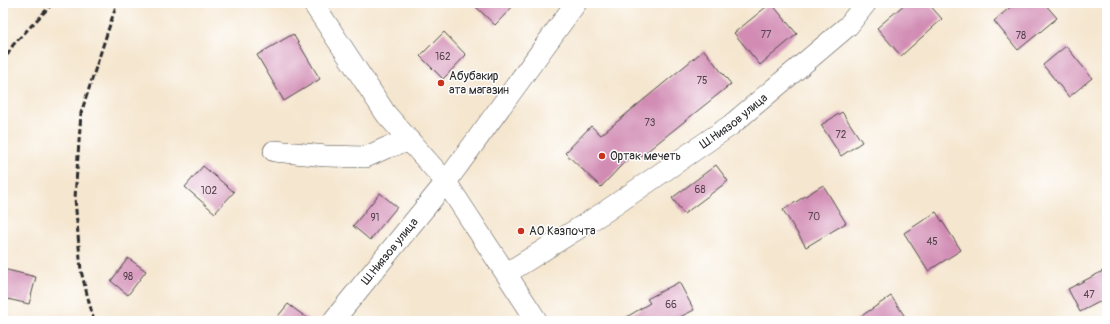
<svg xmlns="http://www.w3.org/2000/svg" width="1110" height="324" viewBox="0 0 1110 324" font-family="Pangolin,sans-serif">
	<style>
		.building { fill: #d28cb4 }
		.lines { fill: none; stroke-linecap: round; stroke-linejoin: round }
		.minor-casing { stroke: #494744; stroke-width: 22 }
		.minor { stroke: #fff; stroke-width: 21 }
		.rail { stroke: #2b2b2b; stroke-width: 3; stroke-dasharray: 6 3; stroke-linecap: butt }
		.poi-dot { fill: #c8321e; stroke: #fff; stroke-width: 1.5 }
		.labels { text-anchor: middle; stroke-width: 3; stroke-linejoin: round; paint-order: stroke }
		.number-label { font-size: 10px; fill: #55434d }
		.poi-label { font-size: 12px; fill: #2b2b2b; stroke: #fff; text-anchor: start }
		.street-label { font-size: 12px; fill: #2b2b2b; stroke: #fff }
	</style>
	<rect width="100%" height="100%" fill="#fff"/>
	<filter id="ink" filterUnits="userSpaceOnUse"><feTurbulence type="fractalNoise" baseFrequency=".025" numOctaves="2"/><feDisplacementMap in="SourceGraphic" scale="8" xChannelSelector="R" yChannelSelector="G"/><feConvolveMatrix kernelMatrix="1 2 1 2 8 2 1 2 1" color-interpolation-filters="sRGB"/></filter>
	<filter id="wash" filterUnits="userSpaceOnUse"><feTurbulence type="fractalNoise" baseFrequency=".012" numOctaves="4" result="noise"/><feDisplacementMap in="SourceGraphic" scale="16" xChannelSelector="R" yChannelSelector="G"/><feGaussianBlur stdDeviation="0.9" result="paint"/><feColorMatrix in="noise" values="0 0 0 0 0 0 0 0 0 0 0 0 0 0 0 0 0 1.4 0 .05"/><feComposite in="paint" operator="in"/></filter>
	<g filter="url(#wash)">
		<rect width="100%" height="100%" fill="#f5e6cf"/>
		<g id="blocks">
			<!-- building -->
			<path class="building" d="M472,3H516L495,25Z
				M771,3L797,34L760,65L734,33Z
				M906,3H928L942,19L901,56L877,28Z
				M1015,3H1044L1057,18L1018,50L994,21Z
				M444,32L466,55L443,79L420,56Z
				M293,34L320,79L284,101L257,55Z
				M1066,46L1092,78L1069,97L1043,65Z
				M704,50L731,84L640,157L635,151L601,187L565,153L591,126L601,135Z
				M842,112L862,142L841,156L821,125Z
				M716,165L728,181L684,214L672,198Z
				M203,166L234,192L215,213L185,187Z
				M823,185L846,223L806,247L783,210Z
				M380,193L397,207L370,240L353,226Z
				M936,212L961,250L928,271L904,233Z
				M128,258L146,271L128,295L111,281Z
				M3,269L36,277L29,304L3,298Z
				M1107,269V298L1080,312L1068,289Z
				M679,282L694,310L672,321H620L650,303L647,299Z
				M891,296L908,321H854Z
				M288,304L311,321H274Z"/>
		</g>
	</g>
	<g filter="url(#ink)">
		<use href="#blocks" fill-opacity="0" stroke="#494744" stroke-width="1"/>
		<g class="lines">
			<defs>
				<g id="minor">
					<path d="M313,3L386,114L446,182L537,321"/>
					<path d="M274,151L326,156L366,157L388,147L410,141"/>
					<path id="s1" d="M507,273L606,211L731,125L848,26L866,3"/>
					<path id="s2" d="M333,321L446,182L576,3"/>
				</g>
			</defs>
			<!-- minor casing -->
			<use href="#minor" class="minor-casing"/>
			<!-- minor -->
			<use href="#minor" class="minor"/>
			<!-- rail -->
			<path class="rail" d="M3,63L13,45L53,3
				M94,321L81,271L75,198L81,113L117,3"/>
		</g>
	</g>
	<!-- markers -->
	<g class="poi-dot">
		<circle cx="441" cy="83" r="4"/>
		<circle cx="602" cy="156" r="4"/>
		<circle cx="521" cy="231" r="4"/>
	</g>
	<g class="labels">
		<!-- number labels -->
		<g class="number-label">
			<text x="766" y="38">77</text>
			<text x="1021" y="39">78</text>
			<text x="443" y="60">162</text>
			<text x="702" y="84">75</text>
			<text x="650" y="126">73</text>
			<text x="841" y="138">72</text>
			<text x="700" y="193">68</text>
			<text x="209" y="194">102</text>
			<text x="814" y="220">70</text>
			<text x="375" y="221">91</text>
			<text x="932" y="245">45</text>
			<text x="128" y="280">98</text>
			<text x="1089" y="298">47</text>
			<text x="671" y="308">66</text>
		</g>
		<!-- poi labels -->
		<g class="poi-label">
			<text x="449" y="80">Абубакир<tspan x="449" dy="14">ата магазин</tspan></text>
			<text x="610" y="160">Ортак мечеть</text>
			<text x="529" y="235">АО Казпочта</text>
		</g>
		<!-- street labels -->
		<g class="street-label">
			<text dy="4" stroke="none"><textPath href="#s1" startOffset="273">Ш.Ниязов улица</textPath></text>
			<text dy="4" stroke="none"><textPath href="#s2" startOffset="90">Ш.Ниязов улица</textPath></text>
		</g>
	</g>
	<!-- margin -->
	<rect width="1110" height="324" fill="none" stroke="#fff" stroke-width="16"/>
</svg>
